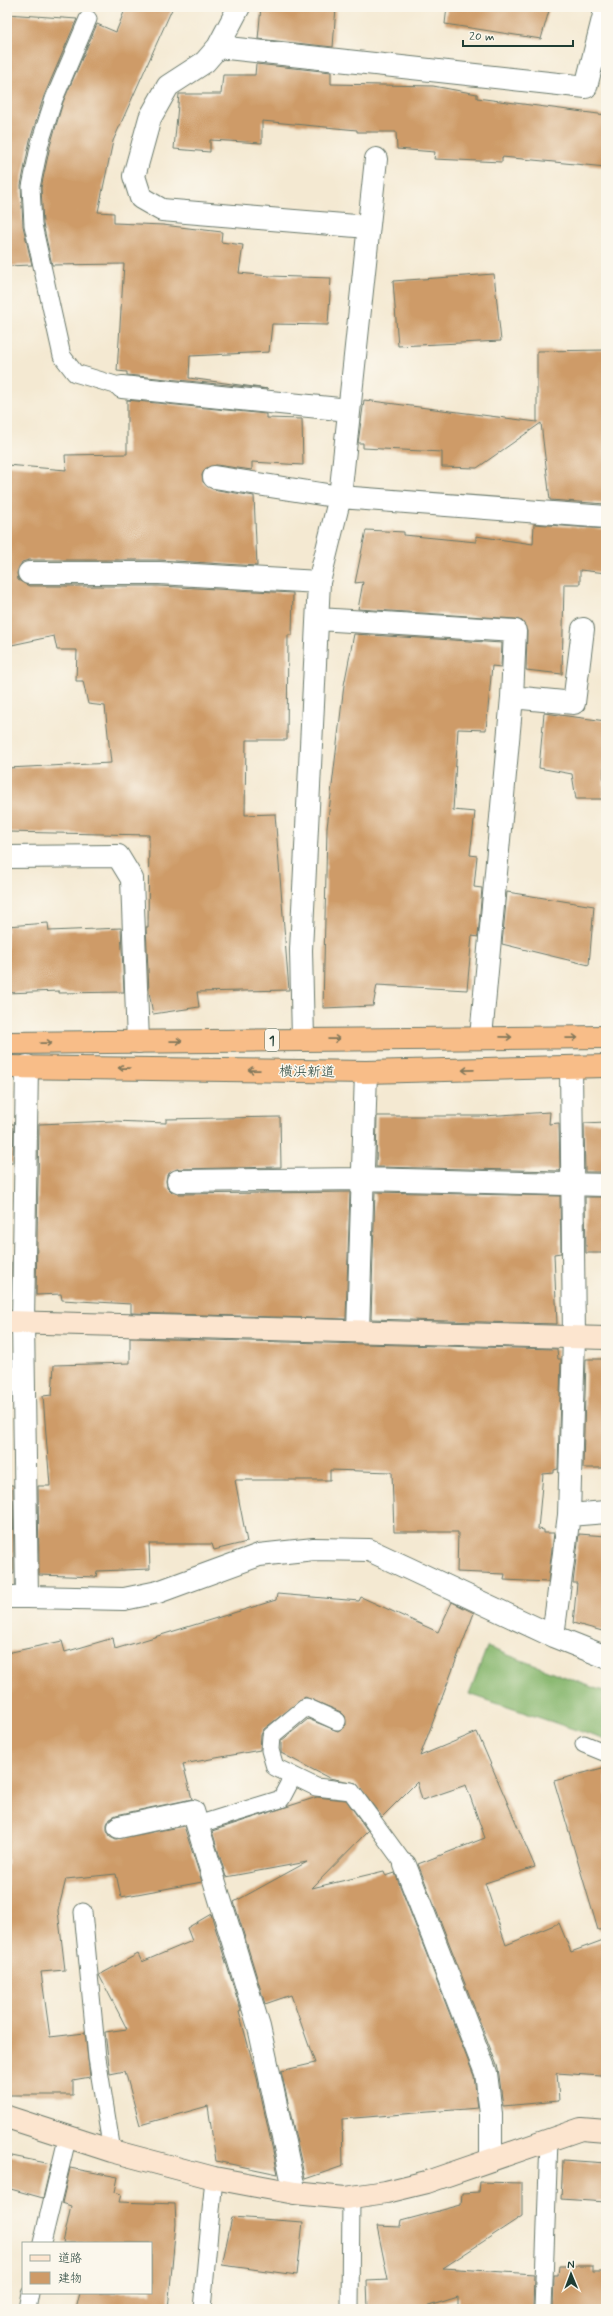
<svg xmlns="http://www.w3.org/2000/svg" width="613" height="2316" viewBox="0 0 613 2316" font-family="Mynerve,'Klee One',sans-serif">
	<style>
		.forest { fill: #8bb972; stroke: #557b53 }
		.building { fill: #ce9b68 }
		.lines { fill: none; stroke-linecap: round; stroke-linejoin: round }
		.lane-casing { stroke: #6a796b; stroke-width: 19 }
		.street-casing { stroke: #6a796b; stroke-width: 24 }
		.secondary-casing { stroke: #6a796b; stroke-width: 24 }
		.highway-casing { stroke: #6a796b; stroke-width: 24 }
		.lane { stroke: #fff; stroke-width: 17 }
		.street { stroke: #fff; stroke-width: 22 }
		.secondary { stroke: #fce5cf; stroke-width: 22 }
		.highway { stroke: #f8bd88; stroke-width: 22 }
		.oneway { stroke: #81775a }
		.labels { text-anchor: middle; stroke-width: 3; stroke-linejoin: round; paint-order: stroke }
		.shield { fill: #fbf7ec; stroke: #61756b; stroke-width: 1 }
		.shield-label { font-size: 13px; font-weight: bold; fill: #1f3d34 }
		.street-label { font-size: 14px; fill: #1f3d34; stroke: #fbf7ec }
	</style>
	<rect width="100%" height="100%" fill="#fbf7ec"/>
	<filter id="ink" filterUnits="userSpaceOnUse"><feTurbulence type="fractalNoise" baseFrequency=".025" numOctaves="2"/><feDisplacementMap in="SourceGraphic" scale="8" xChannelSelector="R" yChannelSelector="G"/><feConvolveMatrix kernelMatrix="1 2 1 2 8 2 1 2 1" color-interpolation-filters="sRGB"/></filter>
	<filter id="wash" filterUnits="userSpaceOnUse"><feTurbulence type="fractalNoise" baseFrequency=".012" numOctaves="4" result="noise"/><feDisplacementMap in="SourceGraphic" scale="16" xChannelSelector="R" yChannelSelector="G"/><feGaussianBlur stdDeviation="0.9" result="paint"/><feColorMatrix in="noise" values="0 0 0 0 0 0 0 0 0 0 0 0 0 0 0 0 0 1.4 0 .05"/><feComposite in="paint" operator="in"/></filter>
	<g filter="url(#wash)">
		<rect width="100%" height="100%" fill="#f4e9d2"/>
		<!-- forest -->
		<path class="forest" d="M487,1647L597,1689L606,1691V1740L469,1694Z"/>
		<g id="blocks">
			<!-- building -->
			<path class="building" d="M126,7H173L113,141L98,212L114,213V223L163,225L222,232L221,242L243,245L239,273L269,276L331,278L328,325L272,324L269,352L190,356L189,378L268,389L127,375V372L117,371L124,264L52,265L43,224L41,188L50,146L63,102L97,24L116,32Z
				M261,7H336L333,47L258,39Z
				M447,7H550L541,39L445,24Z
				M7,14L77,19L44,96L30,140L21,185L23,226L32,265L7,266Z
				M256,64L331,72V84L433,86L477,94V98L606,115V167L502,157V162L434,159L435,152L397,149L396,132H357V130L262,121V143L210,140V152L174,149L179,94H221L223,75H255Z
				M494,274L501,341L398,346L393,281Z
				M606,350V504L550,500L541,423L477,468L442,467V452L363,448V443H358L364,400L537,422V351Z
				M127,400L266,414V418L302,419L303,465L252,462V470L216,465L205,469L202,475L203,482L212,489L254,496L257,566L159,560H29L22,562L17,573L18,580L29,586H159L293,593L292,635H288L287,740H246L245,815L275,814L289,990L197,992L199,1007L153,1014L149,992L146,927H148L149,835L7,832V768L111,763L105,706L88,704L83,681H76L77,650H57L54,636L7,646V465L66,470L65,455L127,454Z
				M534,524L606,529V573L580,570V584H564L562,674L526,670L527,631L522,621L516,619L358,609L363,582L355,583L366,530L404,532V535L476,542V536L533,544Z
				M354,634L502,643L501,667L492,666L486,730L458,729L453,810L475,812L470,855L477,856L474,887L482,888L478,937L472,936L467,990L377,985L373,1006L323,1008L327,828L344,685Z
				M544,713L606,721V767H604L603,799H576L572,774L539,768Z
				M507,892L594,906L589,965L502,944Z
				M48,923L49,931L121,928L124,992L59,993V991L7,993V926Z
				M550,1112L549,1124L559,1123L560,1171L376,1167L377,1116H483Z
				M280,1117L281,1167L177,1169L167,1175L166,1181L167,1187L172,1192L178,1194L350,1192L346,1319L131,1313V1304L62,1300L61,1294L36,1295L39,1124L113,1121L166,1123V1119Z
				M606,1122V1172H585L584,1123Z
				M7,1124H14L13,1163H7Z
				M375,1192L560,1196L561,1253L554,1254L557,1324L371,1319Z
				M585,1197H606V1253H586Z
				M7,1262H11V1297L7,1298Z
				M130,1338L557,1349L558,1359H561L558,1469L554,1470V1473L543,1474L538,1529L544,1530V1533H554L548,1582L504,1580L505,1574L457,1572L458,1532H394L392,1472L330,1470V1480H235L247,1542L214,1550L212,1544H149L150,1569L97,1571L96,1577L39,1575L38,1486H50L43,1396L52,1395L54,1365L130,1363Z
				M586,1359H606V1468H583Z
				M7,1485H13L14,1574L7,1573Z
				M579,1534L606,1536V1632L573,1623L577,1583H573Z
				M277,1594L359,1601L361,1597L438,1632L452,1602L474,1613L420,1756L477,1732L535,1867L485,1883L506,1945L559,1923L571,1952L606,1939V1994L601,2076L557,2073L559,2101L503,2106L498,2068L418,1864L485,1838L466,1785L422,1800L417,1782L382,1817L356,1783L329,1778L281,1753V1741L308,1719L338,1731L346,1725L345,1716L341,1712L305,1697L264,1729L261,1735L260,1750L183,1764L192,1799L116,1815L110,1818L107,1824V1830L110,1836L116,1839L184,1826L202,1882L121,1897L116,1874L66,1879L58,1911L65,1970L41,1972L50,2037L85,2033L90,2077L73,2080V2095H7V1653L62,1641L65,1652L113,1638L115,1649L276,1600Z
				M606,1767V1929L598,1930L554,1781Z
				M317,1797L346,1800L368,1831L312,1888L384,1871L386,1876L395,1873L474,2076L478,2108L342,2119L343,2166L305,2179L281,2071L315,2063L291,1995L265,2004L234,1902L307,1862L226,1877L212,1831Z
				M211,1914L241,2011L239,2012L257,2078L278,2174L216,2161L208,2106L140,2125L125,2071L110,2074L105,2032L127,2029L99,1975L138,1954L142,1962L192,1941L187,1928Z
				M7,2155L51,2164L43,2198L7,2188Z
				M563,2160L606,2163V2202L561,2199Z
				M70,2168L118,2177L115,2192L121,2194L119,2202L175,2204L176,2224L168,2309H76L80,2293H151V2243H63L71,2206L62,2203Z
				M480,2182L522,2183V2216L443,2268L534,2274L533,2309H458V2297L419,2309H368L367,2281L388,2280L377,2226L400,2227L401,2221L461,2205L462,2193L479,2192Z
				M232,2217L303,2222L297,2275L222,2265Z
				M559,2266H593V2272H606V2309H553L554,2275H558Z"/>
		</g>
	</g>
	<g filter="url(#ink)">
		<use href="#blocks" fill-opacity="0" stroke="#6a796b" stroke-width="1"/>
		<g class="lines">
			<defs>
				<path id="lane" d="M88,19L54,99L40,143L31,187L33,225L62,356L75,373L122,387
					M337,1721L306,1707L271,1736L270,1750L275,1767L316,1787L351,1791L405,1865
					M584,1744L606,1753
					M197,1825L281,1799L293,1776
					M83,1912L97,2058L112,2151
					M42,2243L68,2135
					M27,2309L30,2293
					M202,2309L214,2178
					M350,2309L351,2197
					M543,2309L549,2140"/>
				<path id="street" d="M239,7L218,47L205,62L168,86L150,118L134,176L141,198L162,210L368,227
					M218,47L586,87L606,7
					M122,387L349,410
					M214,477L340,497L606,517
					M29,573H159L319,582
					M318,619L515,631L512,697L481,1037
					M512,697L574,703L583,629
					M7,857L118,856L132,879L138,1042
					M303,1039L301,950L319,582L340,497L376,159
					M27,1066L23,1322L27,1597L124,1599L158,1592L259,1555L314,1549L369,1550L553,1636L606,1657
					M178,1181L363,1179L606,1185
					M358,1331L366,1072
					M569,1515L606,1512
					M7,1597H27
					M553,1636L569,1515L574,1337L571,1067
					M119,1827L193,1811L259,2027L295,2193
					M405,1865L486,2073L491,2114V2160"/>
				<path id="secondary" d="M7,1322L606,1338
					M7,2117L112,2151L214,2178L295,2193L345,2198L386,2192L427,2182L581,2129L606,2131"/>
				<path id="highway" d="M7,1043L606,1037
					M7,1067L366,1072L606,1066"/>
			</defs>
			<!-- lane casing -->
			<use href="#lane" class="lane-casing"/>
			<!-- street casing -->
			<use href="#street" class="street-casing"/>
			<!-- secondary casing -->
			<use href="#secondary" class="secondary-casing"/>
			<!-- highway casing -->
			<use href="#highway" class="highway-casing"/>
			<!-- lane -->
			<use href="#lane" class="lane"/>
			<!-- street -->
			<use href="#street" class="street"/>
			<!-- secondary -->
			<use href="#secondary" class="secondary"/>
			<!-- highway -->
			<use href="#highway" class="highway"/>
		</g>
		<!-- one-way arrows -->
		<defs><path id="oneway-shaft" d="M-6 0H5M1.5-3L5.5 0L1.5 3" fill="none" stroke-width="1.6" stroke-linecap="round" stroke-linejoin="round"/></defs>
		<g class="oneway">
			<use href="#oneway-shaft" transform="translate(506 1037) rotate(1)"/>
			<use href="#oneway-shaft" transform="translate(572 1038) rotate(-1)"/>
			<use href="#oneway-shaft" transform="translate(334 1039) rotate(-1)"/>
			<use href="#oneway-shaft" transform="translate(176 1041) rotate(-1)"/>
			<use href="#oneway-shaft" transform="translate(46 1043) rotate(-1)"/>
			<use href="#oneway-shaft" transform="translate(124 1068) rotate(-179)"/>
			<use href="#oneway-shaft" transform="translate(254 1070) rotate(-179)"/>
			<use href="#oneway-shaft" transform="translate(468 1070) rotate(179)"/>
		</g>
	</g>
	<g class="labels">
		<!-- shield labels -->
		<rect class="shield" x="265" y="1029" width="14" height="22" rx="3"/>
		<g class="shield-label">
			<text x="272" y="1045">1</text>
		</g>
		<!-- street labels -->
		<g class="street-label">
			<text transform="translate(307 1071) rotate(1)" y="5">横浜新道</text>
		</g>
	</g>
	<!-- margin -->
	<rect width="613" height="2316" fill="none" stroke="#fbf7ec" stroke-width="24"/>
	<!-- legend -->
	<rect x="22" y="2242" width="130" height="52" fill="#fbf7ec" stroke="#a3ada2"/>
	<rect x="30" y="2255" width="20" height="6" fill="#fce5cf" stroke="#a3ada2"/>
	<text x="58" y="2262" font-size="12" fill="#1f3d34">道路</text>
	<rect x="30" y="2272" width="20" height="12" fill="#ce9b68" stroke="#a3ada2"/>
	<text x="58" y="2282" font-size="12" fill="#1f3d34">建物</text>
	<!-- north arrow -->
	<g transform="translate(571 2274) rotate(359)" stroke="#fbf7ec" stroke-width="3" paint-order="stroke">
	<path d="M0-3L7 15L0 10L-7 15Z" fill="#1f3d34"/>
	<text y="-6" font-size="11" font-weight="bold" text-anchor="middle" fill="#1f3d34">N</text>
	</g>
	<!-- scale -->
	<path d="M463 40v6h110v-6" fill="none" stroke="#1f3d34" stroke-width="2"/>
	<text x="469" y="40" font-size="12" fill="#1f3d34" stroke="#fbf7ec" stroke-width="3" paint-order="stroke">20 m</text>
</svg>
